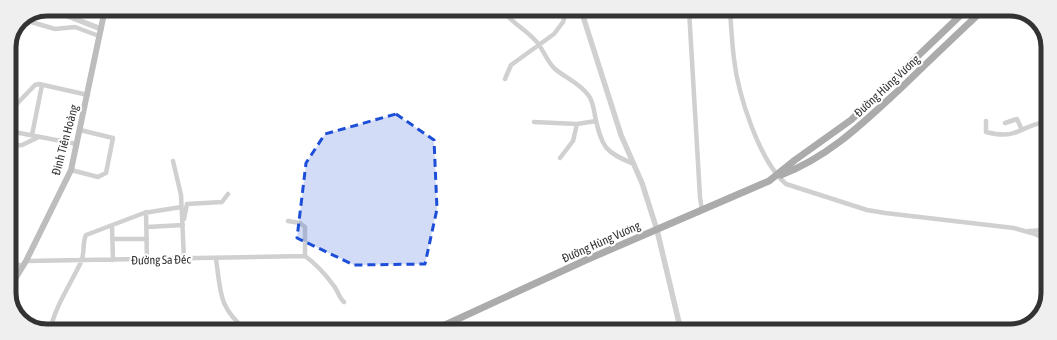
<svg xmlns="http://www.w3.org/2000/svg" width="1057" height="340" viewBox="0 0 1057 340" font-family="'Asap Condensed',sans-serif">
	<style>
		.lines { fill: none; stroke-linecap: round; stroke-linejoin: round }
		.minor { stroke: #d0d0d0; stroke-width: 4.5 }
		.tertiary { stroke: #d0d0d0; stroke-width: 5.5 }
		.secondary { stroke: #bdbdbd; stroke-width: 6 }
		.primary { stroke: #ababab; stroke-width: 7 }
		.marked { fill: #1d4ed8; fill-opacity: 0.2; stroke: #1d4ed8; stroke-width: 3; stroke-dasharray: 8 5; stroke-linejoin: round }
		.labels { text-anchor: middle; stroke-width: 4; stroke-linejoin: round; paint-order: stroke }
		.street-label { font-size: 12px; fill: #333; stroke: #fff }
		.rim { fill: none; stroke: #333; stroke-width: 5 }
	</style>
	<rect width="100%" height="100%" fill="#fff"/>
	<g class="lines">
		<!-- minor -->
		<path class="minor" d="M502,10C511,22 525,29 535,40C543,48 546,60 554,68C565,78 580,83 589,96C593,102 594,110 595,116C602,148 605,152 634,164
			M689,10L700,197L702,211
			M730,10C731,26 732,43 734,59C738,94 759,161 786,184L867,210L885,213L1014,228L1035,234L1047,240
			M21,19L55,29L75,27L99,36
			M505,79L511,65L554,34L563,22L567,10
			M9,112L35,85L39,84L88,95
			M986,121V132C994,134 1006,136 1014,133C1026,129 1035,122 1048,122
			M534,122L577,124L596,121
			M1005,123L1017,119L1022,130
			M9,131L77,144
			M32,135L42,85
			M9,146L22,145L39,137
			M560,158L573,141L577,124
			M173,161L181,195L184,259
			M71,170L98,177L106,173L113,138L80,130
			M146,212L147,260
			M184,219L187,204L222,202L228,194
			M288,221L300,223L305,227V256
			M112,226L113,260
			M147,227L183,225
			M1028,231L1047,230
			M112,239H147
			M216,259C221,292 218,307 246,330
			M26,261L305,256C316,264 326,275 334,286C338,291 339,298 344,302
			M9,262L23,266
			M50,330C56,305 70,285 81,262C85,254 82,243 86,235L144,213L181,207"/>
		<!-- tertiary -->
		<path class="tertiary" d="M50,9L101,29
			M581,10L621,135L642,183L657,230L681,331"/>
		<!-- secondary -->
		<path class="secondary" d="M9,289L26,261L71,170L105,9"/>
		<!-- primary -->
		<path class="primary" d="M781,175C829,157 864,122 901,88C928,62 955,36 983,10
			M434,330L586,260L769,181L795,160L851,120L966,10"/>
	</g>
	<!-- marked area -->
	<path class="marked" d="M396,114L434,140L437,209L425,264L354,265L297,238L306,163L325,134Z"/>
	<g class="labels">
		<!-- street labels -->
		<g class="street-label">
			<text transform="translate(887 86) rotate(-43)" y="4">Đường Hùng Vương</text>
			<text transform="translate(65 140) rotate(-75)" y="4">Đinh Tiên Hoàng</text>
			<text transform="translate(601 242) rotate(-24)" y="4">Đường Hùng Vương</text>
			<text transform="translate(161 260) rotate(-1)" y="4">Đường Sa Đéc</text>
		</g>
	</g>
	<!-- crop -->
	<path d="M0 0H1057V340H0ZM47 16H1010A31 31 0 0 1 1041 47V293A31 31 0 0 1 1010 324H47A31 31 0 0 1 16 293V47A31 31 0 0 1 47 16Z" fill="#efefef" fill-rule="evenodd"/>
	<path class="rim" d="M47 16H1010A31 31 0 0 1 1041 47V293A31 31 0 0 1 1010 324H47A31 31 0 0 1 16 293V47A31 31 0 0 1 47 16Z"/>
</svg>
